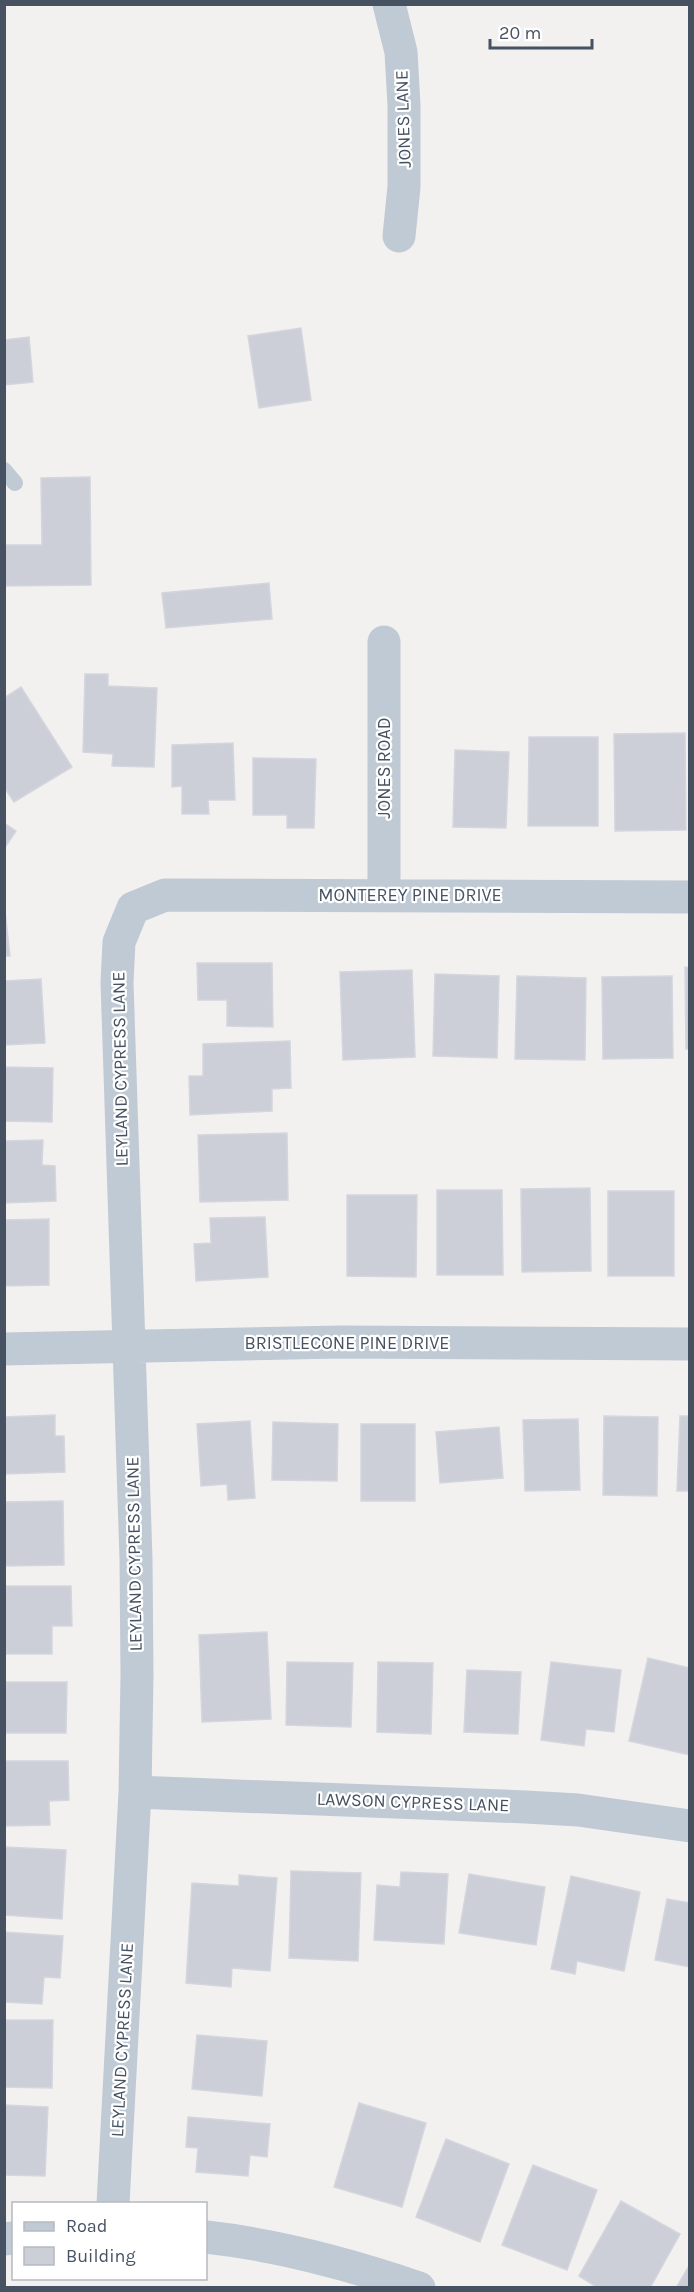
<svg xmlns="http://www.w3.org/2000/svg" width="694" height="2292" viewBox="0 0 694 2292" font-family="Karla,sans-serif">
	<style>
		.building { fill: #cccfd7; stroke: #d4d6dd; stroke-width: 1.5 }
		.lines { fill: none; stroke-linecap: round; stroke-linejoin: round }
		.service { stroke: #c0cad4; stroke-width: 16 }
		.minor { stroke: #c0cad4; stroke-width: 33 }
		.labels { text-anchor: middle; stroke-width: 4.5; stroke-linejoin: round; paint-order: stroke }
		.street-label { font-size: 18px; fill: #465261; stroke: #fff }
	</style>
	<rect width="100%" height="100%" fill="#f3f1f0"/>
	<!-- building -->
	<path class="building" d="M301,328L311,400L259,408L248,336Z
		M29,337L33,382L4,385V340Z
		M90,477L91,585L4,586V545H42L41,478Z
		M269,583L272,619L166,628L162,593Z
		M85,674H108V686L157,688L154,767L112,766L113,754L83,752Z
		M21,687L72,767L14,802L4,787V698Z
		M685,733L686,830L615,831L614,734Z
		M529,737H598V826H528Z
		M233,743L235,800H208L209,814H182V786L172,787V745Z
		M455,750L509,752L506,828L453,827Z
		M253,758L316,759L314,828H287V815H253Z
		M4,823L16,831L4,849Z
		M4,902L10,956H4Z
		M197,963H272L273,1027L227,1026V1000H198Z
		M685,967L690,968V1049H686Z
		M412,970L415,1057L343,1060L340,972Z
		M435,974L499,976L497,1058L433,1056Z
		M517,976L586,978L585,1060L515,1059Z
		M672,976L673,1058L603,1059L602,977Z
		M41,979L45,1043L4,1045V981Z
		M290,1041L291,1088L272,1089V1111L190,1115L189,1076H203V1044Z
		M4,1067L53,1068L52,1122L4,1121Z
		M287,1133L288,1200L200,1202L198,1135Z
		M43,1140L42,1165L55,1166L56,1201L4,1203V1141Z
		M590,1188L591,1271L522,1272L521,1189Z
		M437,1190H502L503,1275H437Z
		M608,1191H674V1276H608Z
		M347,1195H417L416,1277L347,1276Z
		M265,1217L268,1277L196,1281L194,1244L211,1243L210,1218Z
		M49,1219V1285L4,1286V1220Z
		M55,1415V1436H64L65,1472L4,1474V1417Z
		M604,1416L658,1417L657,1496L603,1495Z
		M680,1416H690V1491H677Z
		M578,1419L580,1490L525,1491L523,1420Z
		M250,1421L255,1498L228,1500L227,1484L201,1486L197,1424Z
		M273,1422L338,1424L337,1481L272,1480Z
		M361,1424H415V1501H361Z
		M499,1427L503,1478L440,1483L436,1432Z
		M63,1501L64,1565L5,1566L4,1502Z
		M4,1586H71L72,1626H52V1654H4Z
		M267,1632L271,1719L202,1722L199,1635Z
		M648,1658L690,1668V1755L629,1741Z
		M287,1662L353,1663L351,1727L286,1725Z
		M378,1662L433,1663L431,1734L377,1732Z
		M551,1662L621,1670L614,1732L586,1729L584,1746L541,1740Z
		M467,1670L521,1672L518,1734L464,1732Z
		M5,1682H67L66,1733H4Z
		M4,1761H68L69,1800L49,1801L50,1825L4,1826Z
		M4,1847L66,1850L62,1919L4,1915Z
		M291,1871L361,1873L358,1961L289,1958Z
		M401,1872L448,1874L444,1944L374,1940L377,1885L400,1887Z
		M469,1874L545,1887L536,1945L459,1933Z
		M239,1875L277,1878L270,1971L232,1968L231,1987L186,1983L192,1883L239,1886Z
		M571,1876L640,1892L624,1971L577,1961L575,1974L551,1969Z
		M667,1899L690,1903V1967L655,1960Z
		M4,1932L63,1936L60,1978L44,1977L42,2004L4,2002Z
		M4,2020H53L52,2088L4,2087Z
		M197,2035L267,2041L262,2096L192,2089Z
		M359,2103L426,2123L402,2207L334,2187Z
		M4,2105L48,2107L45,2176L4,2175Z
		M188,2117L270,2124L267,2157L250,2155L248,2176L196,2172L198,2148L186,2147Z
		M446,2139L509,2164L480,2242L416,2217Z
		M533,2165L597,2190L567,2270L502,2245Z
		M621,2201L680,2234L650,2288H598L579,2276Z
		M690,2264V2288H676Z"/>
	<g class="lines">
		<!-- service -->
		<path class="service" d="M4,470L15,483"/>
		<!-- minor -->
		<path class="minor" d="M389,4L401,52L404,105V187L399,236
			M384,642V895
			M4,1349L340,1342L690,1344
			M135,1792L526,1807L578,1810L690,1826
			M113,2204L135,1792L137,1675L136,1559L117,982L119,942L133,908L165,895L690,897
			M206,2237C279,2245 349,2264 419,2288
			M4,2239L14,2238"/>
	</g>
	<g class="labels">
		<!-- street labels -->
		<g class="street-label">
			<text transform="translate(403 119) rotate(-92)" y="6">JONES LANE</text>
			<text transform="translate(384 768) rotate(-90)" y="6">JONES ROAD</text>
			<text x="410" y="901">MONTEREY PINE DRIVE</text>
			<text transform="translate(120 1069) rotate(-91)" y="6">LEYLAND CYPRESS LANE</text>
			<text x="347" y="1349">BRISTLECONE PINE DRIVE</text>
			<text transform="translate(134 1554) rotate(-91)" y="6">LEYLAND CYPRESS LANE</text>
			<text transform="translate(413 1802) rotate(2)" y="6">LAWSON CYPRESS LANE</text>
			<text transform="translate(122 2040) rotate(-87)" y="6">LEYLAND CYPRESS LANE</text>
		</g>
	</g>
	<!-- border -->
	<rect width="694" height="2292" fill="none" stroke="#465261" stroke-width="12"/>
	<!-- legend -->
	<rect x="12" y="2202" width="195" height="78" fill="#ffffff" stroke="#b5bac0" stroke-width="1.5"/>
	<rect x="24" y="2222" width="30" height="9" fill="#c0cad4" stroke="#b5bac0" stroke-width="1.5"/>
	<text x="66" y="2232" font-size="18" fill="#465261">Road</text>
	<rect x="24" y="2247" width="30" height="18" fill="#cccfd7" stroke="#b5bac0" stroke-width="1.5"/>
	<text x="66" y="2262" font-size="18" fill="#465261">Building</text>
	<!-- scale -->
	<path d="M490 39v9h102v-9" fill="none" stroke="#465261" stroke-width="3"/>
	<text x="499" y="39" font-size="18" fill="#465261" stroke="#ffffff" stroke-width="4.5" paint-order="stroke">20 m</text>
</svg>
